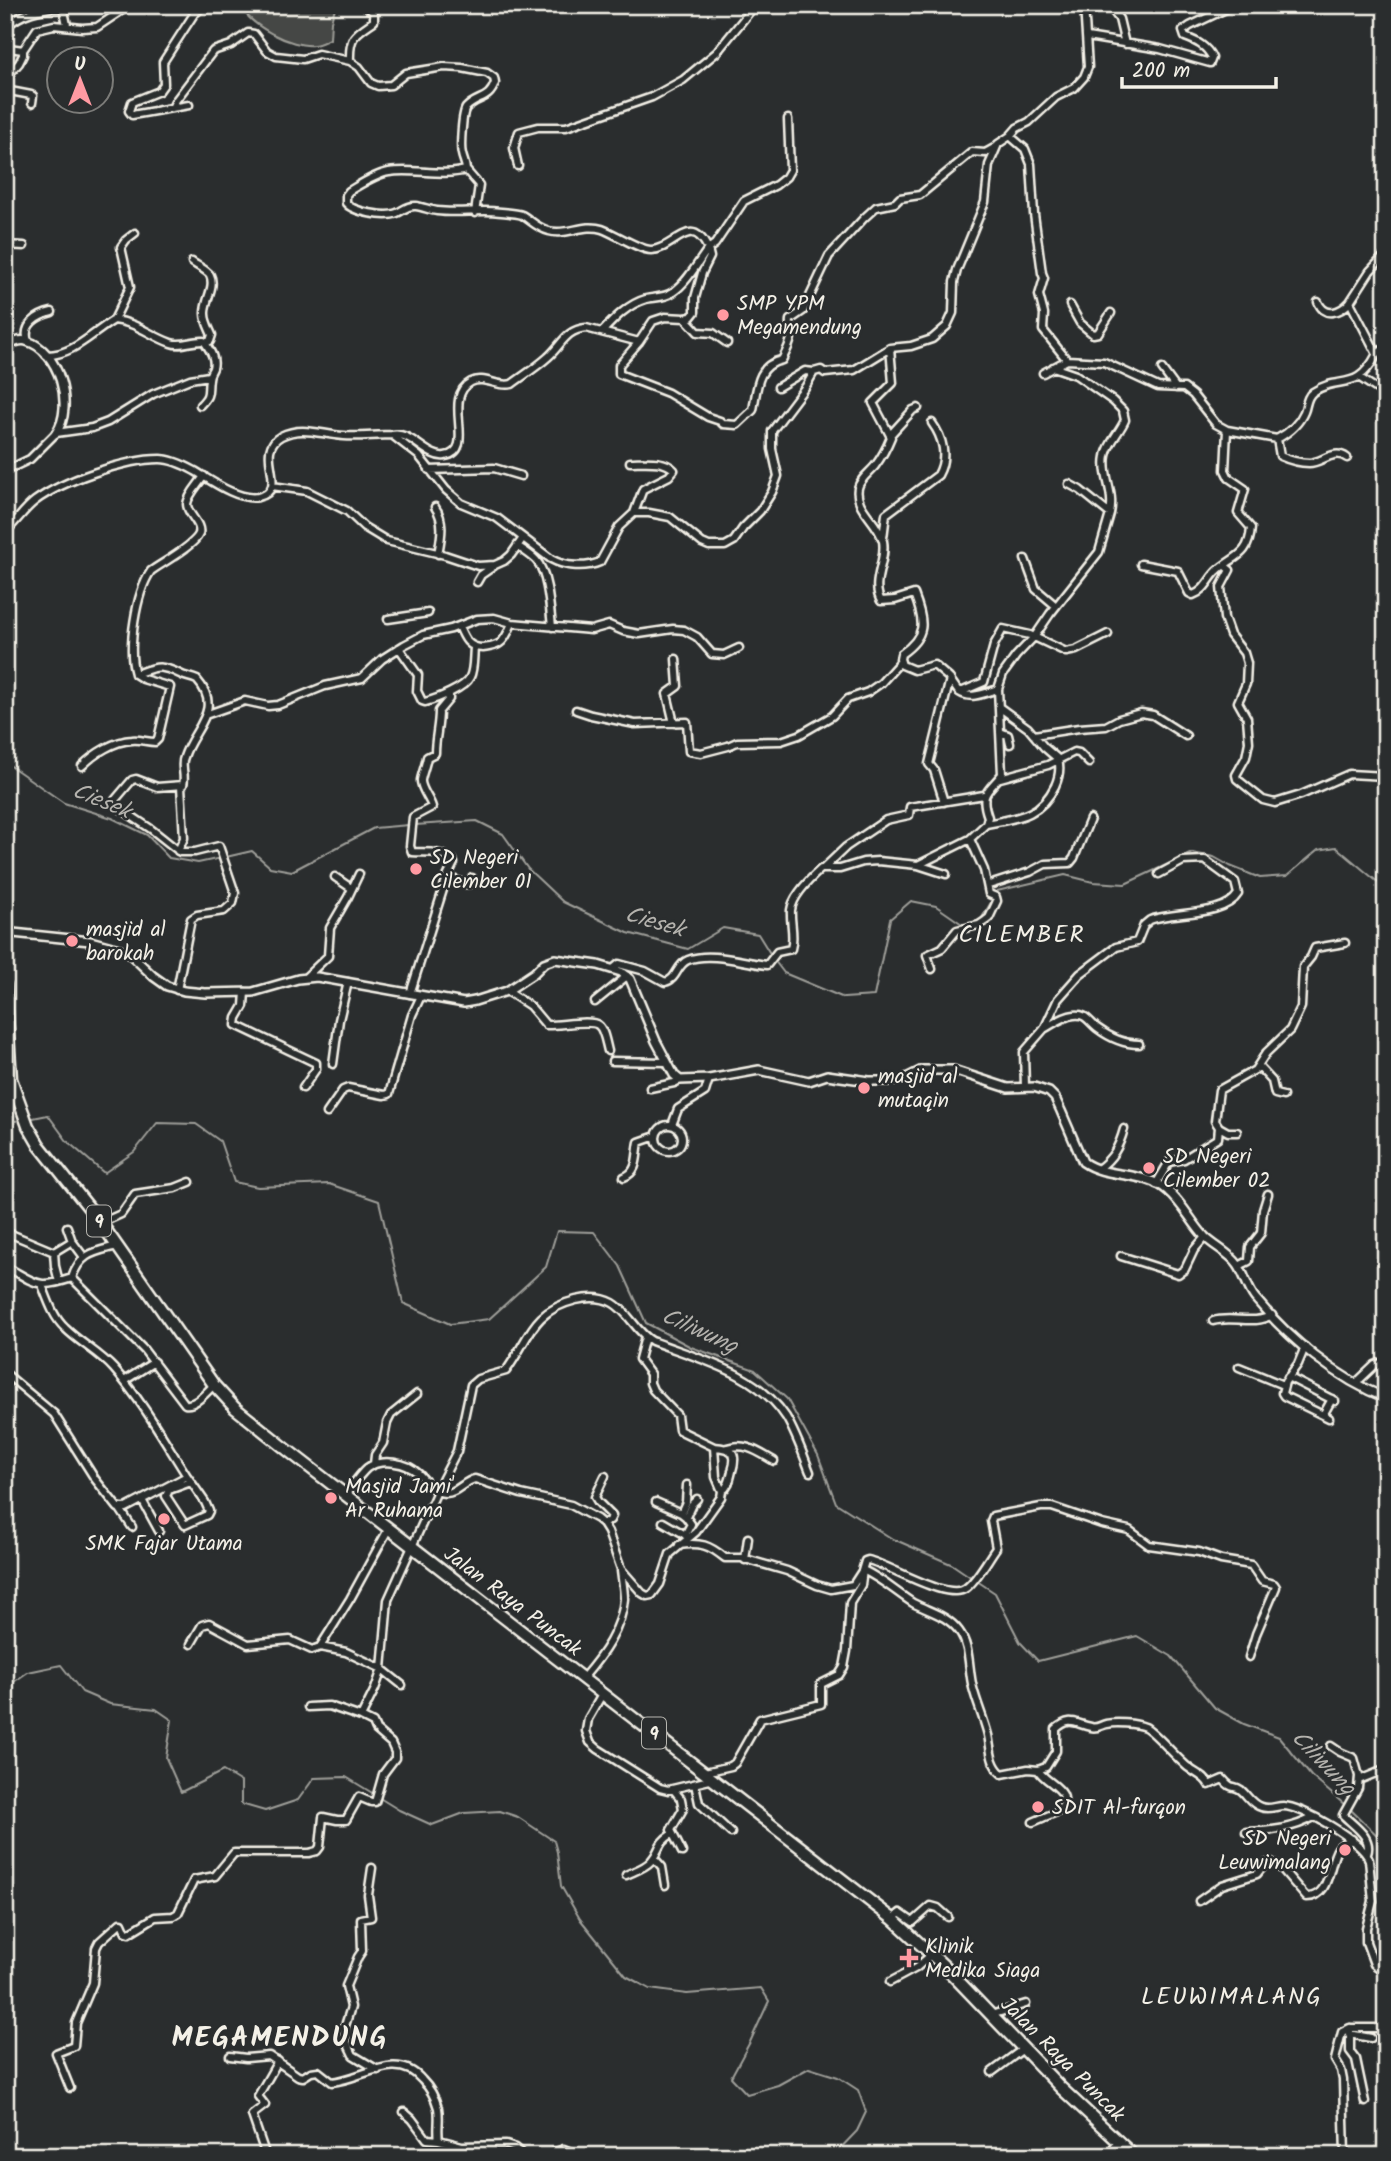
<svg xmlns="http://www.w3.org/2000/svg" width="1391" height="2161" viewBox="0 0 1391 2161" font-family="Kalam,sans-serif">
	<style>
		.green { fill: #444645; stroke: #9c9c96; stroke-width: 2 }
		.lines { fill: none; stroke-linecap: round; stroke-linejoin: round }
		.stream { stroke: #9f9f9a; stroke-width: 2 }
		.minor-casing { stroke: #f4f1e8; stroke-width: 11 }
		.tertiary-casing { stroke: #f4f1e8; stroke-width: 12 }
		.trunk-casing { stroke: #f4f1e8; stroke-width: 15 }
		.minor { stroke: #2a2d2e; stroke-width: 6 }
		.tertiary { stroke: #2a2d2e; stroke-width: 7 }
		.trunk { stroke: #2a2d2e; stroke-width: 10 }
		.poi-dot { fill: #ff9aa2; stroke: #2a2d2e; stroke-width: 2.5 }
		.labels { text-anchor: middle; stroke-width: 5; stroke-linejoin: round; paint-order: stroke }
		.shield { fill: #2a2d2e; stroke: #b7b6b0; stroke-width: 2 }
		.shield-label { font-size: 19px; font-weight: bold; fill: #f4f1e8 }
		.poi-label { font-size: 21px; fill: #f4f1e8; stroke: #2a2d2e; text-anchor: start }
		.street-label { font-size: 21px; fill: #f4f1e8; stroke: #2a2d2e }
		.water-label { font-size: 23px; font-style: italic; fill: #b5b3ae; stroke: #2a2d2e }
		.quarter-label { font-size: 24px; letter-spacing: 2px; fill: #f4f1e8; stroke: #2a2d2e }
		.district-label { font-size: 28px; font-weight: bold; letter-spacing: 2px; fill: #f4f1e8; stroke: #2a2d2e }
	</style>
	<rect width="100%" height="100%" fill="#2a2d2e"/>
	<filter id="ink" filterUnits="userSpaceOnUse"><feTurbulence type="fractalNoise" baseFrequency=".0143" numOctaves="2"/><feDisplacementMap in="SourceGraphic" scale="14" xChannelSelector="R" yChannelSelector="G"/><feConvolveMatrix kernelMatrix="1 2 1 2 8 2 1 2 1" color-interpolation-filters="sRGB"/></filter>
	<g filter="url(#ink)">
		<!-- green -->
		<path class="green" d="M241,5H336L331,21L330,39C325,41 319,45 313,45C293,48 247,25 241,5Z"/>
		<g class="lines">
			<!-- stream -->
			<path class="stream" d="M5,762L64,803L112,818L147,835L169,858L198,863L221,858
				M415,825L477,821L503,834L528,869L563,902L628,933L688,949L723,928L758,934L771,955
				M226,857L252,851L270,867L292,871L374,828L409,825
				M995,894L997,891L1065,875L1093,882L1125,884L1192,853L1214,857L1230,866L1260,878L1287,876L1318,850L1336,847L1386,889
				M980,921L993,899
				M774,960L784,973L844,998L874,996L890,919L911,901L936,906L962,924H973
				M28,1119L48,1115L67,1141L104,1173L134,1152L157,1123L196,1124L220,1141L234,1182L258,1187L329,1184L379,1201L403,1303L450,1324L489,1319L546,1267L557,1231L594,1232L620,1266L646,1323L691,1347L755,1370L787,1399L818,1455L836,1503L891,1538L953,1565L972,1578
				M5,1122L23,1120
				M977,1581L995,1593L1020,1642L1038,1661L1137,1636L1171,1656L1215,1708L1244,1724L1279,1737L1311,1776L1345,1805
				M5,1688L28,1672L61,1665L82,1692L110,1704L156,1709L172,1720L166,1758L181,1792L223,1771L241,1782V1804L265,1811L298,1800L314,1778L346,1777L374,1794
				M378,1797L399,1810L432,1825L464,1813L500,1811L518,1817L554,1841L557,1852L561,1886L580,1919L626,1976L650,1989L687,1994L761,1988L769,2001L750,2042L731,2077L747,2094L778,2085L809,2068L838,2077L858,2090L866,2112L857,2131L833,2156
				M1349,1808L1386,1844
				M1386,1920L1382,1933L1386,1942"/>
			<defs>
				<path id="minor" d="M1109,5L1119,19L1125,44
					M5,28C20,12 42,9 63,6L67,25
					M1087,37L1160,49L1210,63L1212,58C1207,46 1196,41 1185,37L1183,31L1190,26L1234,5
					M5,50L9,48L23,50
					M350,61C349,36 355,34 374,21V13L365,5
					M5,79L19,63L23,55V50L37,29L54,25L82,28L97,27L130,5
					M5,90L31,95L33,96L32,103
					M189,105L132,115L129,111L132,102L159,91L164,84L163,62L194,14L200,9L201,5
					M172,108L176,100L213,51L231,45L248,33L254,34L267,51L276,56L303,59L318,54L350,61L359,67L371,83L378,86L391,85L406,73L444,67L462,68L487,73L494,78L495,83C489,101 477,96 466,108C462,113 460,147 462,154C463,160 466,164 466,170C441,177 414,168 389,172C376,174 361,184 349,191L346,195V203C353,212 386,218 397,213C404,210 407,205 416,206C423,207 430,210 437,211C453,213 469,211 485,211C492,211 517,213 522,215C532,221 536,227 549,231C567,236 584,223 602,229C614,233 639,250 651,250C674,250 691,212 708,249C698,262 687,283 673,292C665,298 655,297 646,299C628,304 614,319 602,332
					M1010,136L1017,128L1029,122L1056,97L1074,88L1084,77L1088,67L1084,5
					M518,166L514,148L519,132L538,127H566L652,97L683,80L717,52L755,5
					M466,170L479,185L475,213
					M5,245L24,246
					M192,262C197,266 207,270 210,275C216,287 204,301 205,314C205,321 209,328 212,335L210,341L205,343
					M1318,302C1325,318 1340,313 1350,302
					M1070,305L1080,323L1093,334L1098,333L1111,313
					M685,318L691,317L695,312V298L702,273L710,257L708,249L715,244L744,201L776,185L786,177L790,170L788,119
					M114,320L130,287L121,247L126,240L135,233
					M28,341C22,325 38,315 52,312
					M727,343L713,333L698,332L685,318L665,317L653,321L639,342L619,365V374L668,393L708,417L720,421L723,424L737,425L753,410C757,390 756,365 782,360C785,354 790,345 791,338C792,332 789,326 790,320L803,311L829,256L864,218L876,207L895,203L900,198L920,195L972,152L985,153L994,148
					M890,348L893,383L873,403L891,437C887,447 881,458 875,466C869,473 860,479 858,488C854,508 878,521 883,541C887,561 870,582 881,601L895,600L914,594C925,622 927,636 901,654L900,659L902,665L914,670L934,665L949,678L958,691H963L984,682L994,645L1003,629L1030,635L1066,652L1076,650L1108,634
					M1377,354L1386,347
					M46,355C72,356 92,333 114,320C136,322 151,336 171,343C182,347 192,340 204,341C209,349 216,358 213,368C211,373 209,374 209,379C207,393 211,394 200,405
					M1053,367L1076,375L1113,401L1123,411L1125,420C1120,432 1108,443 1106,456C1102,476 1115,491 1110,514
					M1162,369L1176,388
					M1043,373L1067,360
					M1360,378L1386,395
					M778,387L805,371L814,372
					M891,434L913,410L918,408
					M392,435C410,430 428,459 445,456C478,451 441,398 471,382C484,375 498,388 512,384C524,375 537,367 548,357C562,345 565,330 586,328L639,342
					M1277,439L1280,456C1289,460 1299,463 1309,463C1322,463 1334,448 1347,458
					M630,462C644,462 665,459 674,470L669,476L643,489L634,513
					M429,470L494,468L521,476
					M5,471L30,459L56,433L92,428L108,422L153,394L190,379L209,376
					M272,486L307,491L347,511L364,527L387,541L445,555L478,566L495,565L504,561L511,555L523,538
					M435,507C445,521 441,538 438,554
					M5,532C16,523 23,510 35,501C62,481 125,459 160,459C172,459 184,465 195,471C210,480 239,501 258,497C292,489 252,452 281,436C302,425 322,435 344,436C359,437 376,435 392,435L419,456L446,490L461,503L497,518L551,559C565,567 586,568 600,562L619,527L634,513H649L670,517L702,543L709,546H725L734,541L743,528L760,511L772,492L778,476L772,449V431L806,386L814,372L821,370L825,373L854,370L890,348L911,346L932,339L947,326L953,313L954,282L957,270L985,202L989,165L998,144L1010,136L1025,149L1031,164L1034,214L1042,273L1044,278L1039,295L1044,314L1043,330L1067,360L1104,362L1158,387L1184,388L1193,395L1216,424L1227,430L1277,439C1288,433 1299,424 1304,412C1307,405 1306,397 1313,392C1340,374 1356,394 1377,354L1350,302L1370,271L1386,254
					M883,538L886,514L938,475C948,457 943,438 932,423
					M517,546C523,550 530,554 536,560C548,573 550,609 552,627
					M1025,559L1036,589L1056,606
					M1141,564L1178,571L1189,593L1193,595C1205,591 1208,580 1217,571C1233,556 1249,557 1251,528L1238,513L1245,489L1229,478L1225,470L1227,430
					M1225,566L1230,570L1221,587L1224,618L1230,635L1244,653L1247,663L1246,684L1238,702L1247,718L1249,742L1246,757L1236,775L1237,779L1263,800L1275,803L1301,795L1349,774L1386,776
					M477,582L481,575L494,566
					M388,619L428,613
					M459,626C464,638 468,648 483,648C489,647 495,647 500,643C506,639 509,630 512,623
					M399,648L418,675L417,691L422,701L425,702C437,699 465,688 470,677C474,669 473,657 474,648
					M959,692C971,700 985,693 998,689
					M576,710L591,715L635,724L687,722L689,751L701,753L728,746L737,742L781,741L799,735L832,716L848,699L868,692L881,683L900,662
					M208,714L245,701L268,706L278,705L325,686L362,678L382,659L404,645L423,635L451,629L477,619L494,618L512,623L591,630L609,625L623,631L639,634L673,629L684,630L697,637L712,654L724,655L739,648
					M674,723L667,694L678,686L676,659
					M1000,732L1008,735L1010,744
					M1034,735L1079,728L1106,726L1119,719L1141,713L1153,715L1186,736
					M82,766C95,753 114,741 132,740C140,739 147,742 155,742L158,739L170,687L143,679L135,674
					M1000,778L1048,765L1074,752L1079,753L1089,763
					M944,802L934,770L929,764L950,679
					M986,824C1017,818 1040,817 1055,786C1059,777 1061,769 1058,759L1044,747L1028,728L999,707
					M178,851L184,838L181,786
					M918,865L946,874
					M824,868L846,847L886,820L909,815L910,807L984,795
					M335,877L351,888
					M447,877L466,884H469L472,878
					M989,885L1030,872L1045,864L1070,863L1074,858L1090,819
					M613,969L619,964L645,971L665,982C678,979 676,965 688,960C711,951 745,963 767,965L777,952L791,949C795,936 790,923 791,910C793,895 811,878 821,869H840L863,862L878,861L918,865L970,839L986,824L988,817C979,792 988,792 1002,774L998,689L1003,674L1016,656L1035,636L1050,614L1099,552L1110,514L1080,490L1069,484
					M932,969L927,955L942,948L957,930L979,925L985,921L989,918L997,901L996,897L989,894L984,870L970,839
					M306,977L328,956L330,928L348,897L359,874
					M177,990L191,919L197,915L224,911L233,903L235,893L219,846L195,852H180L151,829L118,807L115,800L132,780L136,779L157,787L183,785C186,775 180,766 184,757C193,728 224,710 197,680C191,677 185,677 180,674C159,664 156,667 135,674C127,648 136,593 151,571C162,563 194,546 199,534C202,523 187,515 187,504C188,495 199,484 204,476
					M507,991L530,1006L546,1025C557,1026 591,1019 598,1025C604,1029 606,1044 608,1051
					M245,992L244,1006L237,1018L236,1025L316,1063V1069L303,1088
					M410,994L447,877L454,863L453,860C439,850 428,853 412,852L410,846L413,817L432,807C430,799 420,788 421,780C422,774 426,764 427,757L435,753C435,738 439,726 439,711L449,699V693
					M595,1002L627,976
					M1044,1029C1053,1024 1063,1016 1074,1015C1086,1013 1089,1022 1097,1028C1109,1037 1124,1044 1139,1044
					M612,1061L667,1062
					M333,1064L339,1020L348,982
					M1258,1066L1272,1081L1275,1094L1283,1096
					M1025,1087L1024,1052L1044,1029L1058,999L1080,974L1116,947L1137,942L1144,925L1150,920C1173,911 1224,917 1238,894L1235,882L1205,860L1183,861L1159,874
					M650,1088L674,1083L680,1080
					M327,1113L343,1090L348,1088L384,1095L389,1094L412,1015L421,996
					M672,1125L678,1109L705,1092L709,1079
					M656 1138a13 13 0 1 1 26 0a13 13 0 1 1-26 0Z
					M1219,1127L1228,1132H1237
					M1098,1169C1113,1158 1119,1147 1124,1129
					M624,1177C639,1172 636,1155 639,1142L656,1136
					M1156,1184L1169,1162L1184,1159L1218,1138L1219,1127L1215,1121L1219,1090L1255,1070L1266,1053L1290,1030L1301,1007L1303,967L1311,957L1315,948L1345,943
					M101,1223L121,1214L135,1194L175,1188L190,1182
					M67,1227L72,1241L84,1257
					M11,1234L54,1252
					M1121,1256L1178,1274L1185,1269L1194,1250L1205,1237
					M5,1266C36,1283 37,1290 72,1278C80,1253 94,1252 117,1246
					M1239,1266L1249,1261L1250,1247L1261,1233L1263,1210L1268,1194
					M72,1278L144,1350L185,1404C196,1406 206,1392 214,1385
					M59,1282L55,1266L54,1252L72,1241
					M1213,1321C1233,1315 1253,1326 1272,1315
					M1305,1347L1298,1364L1285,1382L1282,1393L1284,1396L1329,1418
					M1239,1367L1283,1385
					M5,1373L54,1414L95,1479L118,1508H126L187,1476C164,1440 143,1402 114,1369C100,1353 80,1343 65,1328C53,1317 48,1300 42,1285
					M1288,1377L1335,1401
					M124,1381L154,1362
					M1356,1383L1375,1365L1386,1361
					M1323,1415L1332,1399
					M714,1447C732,1448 738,1452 732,1471C730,1479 729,1486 722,1491
					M727,1448C746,1442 758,1452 774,1461
					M374,1464L375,1455L383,1443L387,1423L391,1415L417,1394
					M187,1476L205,1502L209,1511L207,1515L185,1525L166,1496L169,1490L191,1482
					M346,1494C352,1486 359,1475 367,1468C381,1458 407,1462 419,1474C427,1482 432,1492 445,1493C456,1494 464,1481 475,1479L521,1494L571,1505L597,1519L603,1524L608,1532L621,1569L642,1593L647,1596L652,1595L660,1584L670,1554L696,1532L721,1497L722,1491L716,1477L714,1447L679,1430L677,1415L653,1390L650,1383V1374L639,1359L645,1337
					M142,1500L159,1531
					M656,1502L681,1513
					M120,1509L132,1527
					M686,1517L681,1513L686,1502L687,1485
					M663,1522L689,1537
					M603,1524L610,1520L612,1516L598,1502L595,1497L605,1476
					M685,1535L691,1524L686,1517L692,1504L697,1499
					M679,1545C701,1542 709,1545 725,1558H742L787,1571L817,1585L831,1589L853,1585L862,1571L865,1561L868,1560C890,1565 948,1602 966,1588C977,1580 988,1559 996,1548L991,1521L993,1516L1041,1507H1052L1102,1524L1129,1530L1149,1545L1199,1552L1221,1560L1251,1565L1262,1581L1274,1584L1276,1587L1256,1634L1249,1657
					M745,1560L748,1538
					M191,1644L202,1625L209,1623L248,1644L290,1640L312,1650L320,1647L350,1599L389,1528
					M320,1647L346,1652L382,1669L375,1689L361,1717
					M583,1678C602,1656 622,1629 624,1599C624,1590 622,1580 621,1571
					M402,1685L382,1669L388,1600L442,1480L457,1451L471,1385L478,1379L506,1371C530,1338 531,1311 576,1300C589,1297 602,1297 613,1303C629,1312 636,1332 652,1341C699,1359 757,1372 786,1417C796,1434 803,1454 810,1472
					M603,1693L588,1719L586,1731L590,1742L598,1749L660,1788L668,1790L714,1779
					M1331,1746L1340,1752L1354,1758L1359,1776L1358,1788L1343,1815C1354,1826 1373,1837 1367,1854
					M705,1772L731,1766L735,1763L760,1719L821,1704V1684L839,1675L844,1667L847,1651L850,1603L861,1585L863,1570C882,1579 896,1592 913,1603C930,1612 947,1615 959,1631C971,1647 968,1670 973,1688C977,1704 984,1719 988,1735C991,1749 990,1764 1002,1774L1028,1769L1038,1770L1046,1767L1056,1751V1729C1071,1716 1075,1724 1091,1727C1097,1729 1101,1725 1106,1724C1116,1722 1135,1723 1145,1727C1155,1732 1178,1760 1189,1768C1196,1774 1205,1776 1209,1785L1223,1779C1233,1791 1233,1784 1241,1790C1248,1796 1251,1804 1261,1807C1269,1810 1276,1806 1283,1806C1302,1806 1363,1841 1369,1860L1373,1901L1366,1928V1942L1374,1964L1386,1973
					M1359,1780L1386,1769
					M695,1784L699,1803L731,1833
					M673,1789L681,1799L683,1809L671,1830L682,1852
					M1033,1822L1059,1811C1076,1791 1046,1784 1038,1770
					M1246,1832C1270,1831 1293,1829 1314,1817
					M654,1858L662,1867L665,1885
					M372,1868L368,1895L371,1917L361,1919L362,1951L358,1957L346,1986L351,2007L344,2029V2036L353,2055L378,2070
					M626,1875C634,1871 645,1868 651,1861C661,1850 656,1844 672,1834
					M1199,1901L1222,1885L1257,1874L1265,1864L1271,1862L1282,1869L1306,1897C1331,1898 1328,1863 1338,1848C1341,1844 1347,1842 1352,1839
					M893,1919L900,1913L913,1922L931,1906L938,1908L948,1917
					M890,1982L916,1968L932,1954
					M991,2015L1026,2004
					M1349,2034L1371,2038
					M230,2056L246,2058L269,2056L298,2076L303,2077L311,2072L318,2071L332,2082C363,2079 397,2050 422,2080C430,2088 435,2097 438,2108C440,2119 437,2129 439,2140L462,2146L506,2145L515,2148L524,2156
					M992,2072L1023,2049
					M70,2088L56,2053L74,2046L76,2023L93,1983L96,1948L99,1942L120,1923H122L126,1932L129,1933L155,1917L173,1916L178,1913L194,1880L215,1876L234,1853H309L317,1851L320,1847L323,1817L337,1820H346L359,1797L371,1802H375L383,1774L395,1758V1752L391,1743L376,1730L373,1723L361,1717L329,1706L308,1707
					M1365,2102L1356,2059L1350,2051V2028H1386
					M404,2112L412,2119L427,2139L439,2140
					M266,2156L252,2115L265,2105L258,2096L278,2061
					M545,2156L564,2149L581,2156
					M1107,2156L1119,2142
					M1345,2156L1343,2080L1341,2070L1335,2060L1342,2032L1350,2028"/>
				<path id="tertiary" d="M5,347C11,344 19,339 26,341C59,349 75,407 56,433
					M5,934L13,933L90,941L123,950L131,955L153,976L167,986L184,991L205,993L253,992L298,979L317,977L464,1003L475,1001L507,991L534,973L544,963L555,959L598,965L621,972L630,979L656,1041L674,1075L680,1080L709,1079L759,1070L809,1081L827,1075L869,1081H900L922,1070H953L1008,1088L1034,1087L1049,1092L1055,1098L1061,1111L1083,1162C1107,1179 1145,1170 1168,1191C1183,1204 1192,1223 1205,1237C1215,1247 1230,1253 1238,1265C1245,1275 1247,1288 1255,1298C1288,1338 1337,1379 1386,1398"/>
				<path id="trunk" d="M5,985L11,1079L28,1126L39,1145L101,1223L214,1385L235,1408L290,1452L893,1919L945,1967L1061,2088L1134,2156"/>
			</defs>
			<!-- minor casing -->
			<use href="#minor" class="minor-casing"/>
			<!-- tertiary casing -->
			<use href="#tertiary" class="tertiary-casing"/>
			<!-- trunk casing -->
			<use href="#trunk" class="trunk-casing"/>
			<!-- minor -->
			<use href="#minor" class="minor"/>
			<!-- tertiary -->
			<use href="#tertiary" class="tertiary"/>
			<!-- trunk -->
			<use href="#trunk" class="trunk"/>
		</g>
	</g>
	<!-- markers -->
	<g class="poi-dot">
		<circle cx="723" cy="315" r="7"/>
		<circle cx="416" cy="869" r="7"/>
		<circle cx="72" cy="941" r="7"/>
		<circle cx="864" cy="1088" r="7"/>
		<circle cx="1149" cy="1168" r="7"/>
		<circle cx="331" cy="1498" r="7"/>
		<circle cx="164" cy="1519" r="7"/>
		<circle cx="1038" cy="1807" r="7"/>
		<circle cx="1345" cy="1850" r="7"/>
		<path d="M905.5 1947.5h7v7h7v7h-7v7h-7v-7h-7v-7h7z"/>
	</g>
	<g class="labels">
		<!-- shield labels -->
		<g class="shield">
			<rect x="87" y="1205.5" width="24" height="31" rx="5"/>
			<rect x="642" y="1717.5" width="24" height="31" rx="5"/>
		</g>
		<g class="shield-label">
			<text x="99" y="1228">9</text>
			<text x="654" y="1740">9</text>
		</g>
		<!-- poi labels -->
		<g class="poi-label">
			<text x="737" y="310">SMP YPM<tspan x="737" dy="24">Megamendung</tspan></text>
			<text x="430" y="864">SD Negeri<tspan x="430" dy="24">Cilember 01</tspan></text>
			<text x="86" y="936">masjid al<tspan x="86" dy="24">barokah</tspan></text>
			<text x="878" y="1083">masjid al<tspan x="878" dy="24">mutaqin</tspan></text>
			<text x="1163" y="1163">SD Negeri<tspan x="1163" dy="24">Cilember 02</tspan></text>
			<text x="345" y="1493">Masjid Jami'<tspan x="345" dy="24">Ar Ruhama</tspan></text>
			<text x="164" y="1550" text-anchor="middle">SMK Fajar Utama</text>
			<text x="1052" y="1814">SDIT Al-furqon</text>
			<text x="1331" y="1845" text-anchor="end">SD Negeri<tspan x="1331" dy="24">Leuwimalang</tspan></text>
			<text x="925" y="1953">Klinik<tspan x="925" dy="24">Medika Siaga</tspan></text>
		</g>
		<!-- street labels -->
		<g class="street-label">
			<text transform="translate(513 1601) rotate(37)" y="7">Jalan Raya Puncak</text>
			<text transform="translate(1063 2059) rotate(45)" y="7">Jalan Raya Puncak</text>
		</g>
		<!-- water labels -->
		<g class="water-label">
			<text transform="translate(102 800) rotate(22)" y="8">Ciesek</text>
			<text transform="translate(655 921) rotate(16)" y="8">Ciesek</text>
			<text transform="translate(700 1330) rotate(24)" y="8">Ciliwung</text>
			<text transform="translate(1324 1762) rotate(46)" y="8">Ciliwung</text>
		</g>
		<!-- quarter labels -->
		<g class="quarter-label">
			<text x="1022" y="942">CILEMBER</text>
			<text x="1232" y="2004">LEUWIMALANG</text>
		</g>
		<!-- district labels -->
		<g class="district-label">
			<text x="280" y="2046">MEGAMENDUNG</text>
		</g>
	</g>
	<!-- margin -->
	<rect width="1391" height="2161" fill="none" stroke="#2a2d2e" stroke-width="28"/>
	<rect x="14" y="14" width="1363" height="2133" fill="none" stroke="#f4f1e8" stroke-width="2.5" filter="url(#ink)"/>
	<!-- north arrow -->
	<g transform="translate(80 80)"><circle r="33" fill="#2a2d2e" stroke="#7b7b78" stroke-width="2"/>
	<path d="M0-5L12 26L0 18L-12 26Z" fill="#ff9aa2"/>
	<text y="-10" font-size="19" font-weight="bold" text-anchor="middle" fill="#f4f1e8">U</text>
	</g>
	<!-- scale -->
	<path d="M1122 77v10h154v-10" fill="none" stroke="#f4f1e8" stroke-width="3.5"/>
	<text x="1132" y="77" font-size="21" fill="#f4f1e8" stroke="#2a2d2e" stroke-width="5" paint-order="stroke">200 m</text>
</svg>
